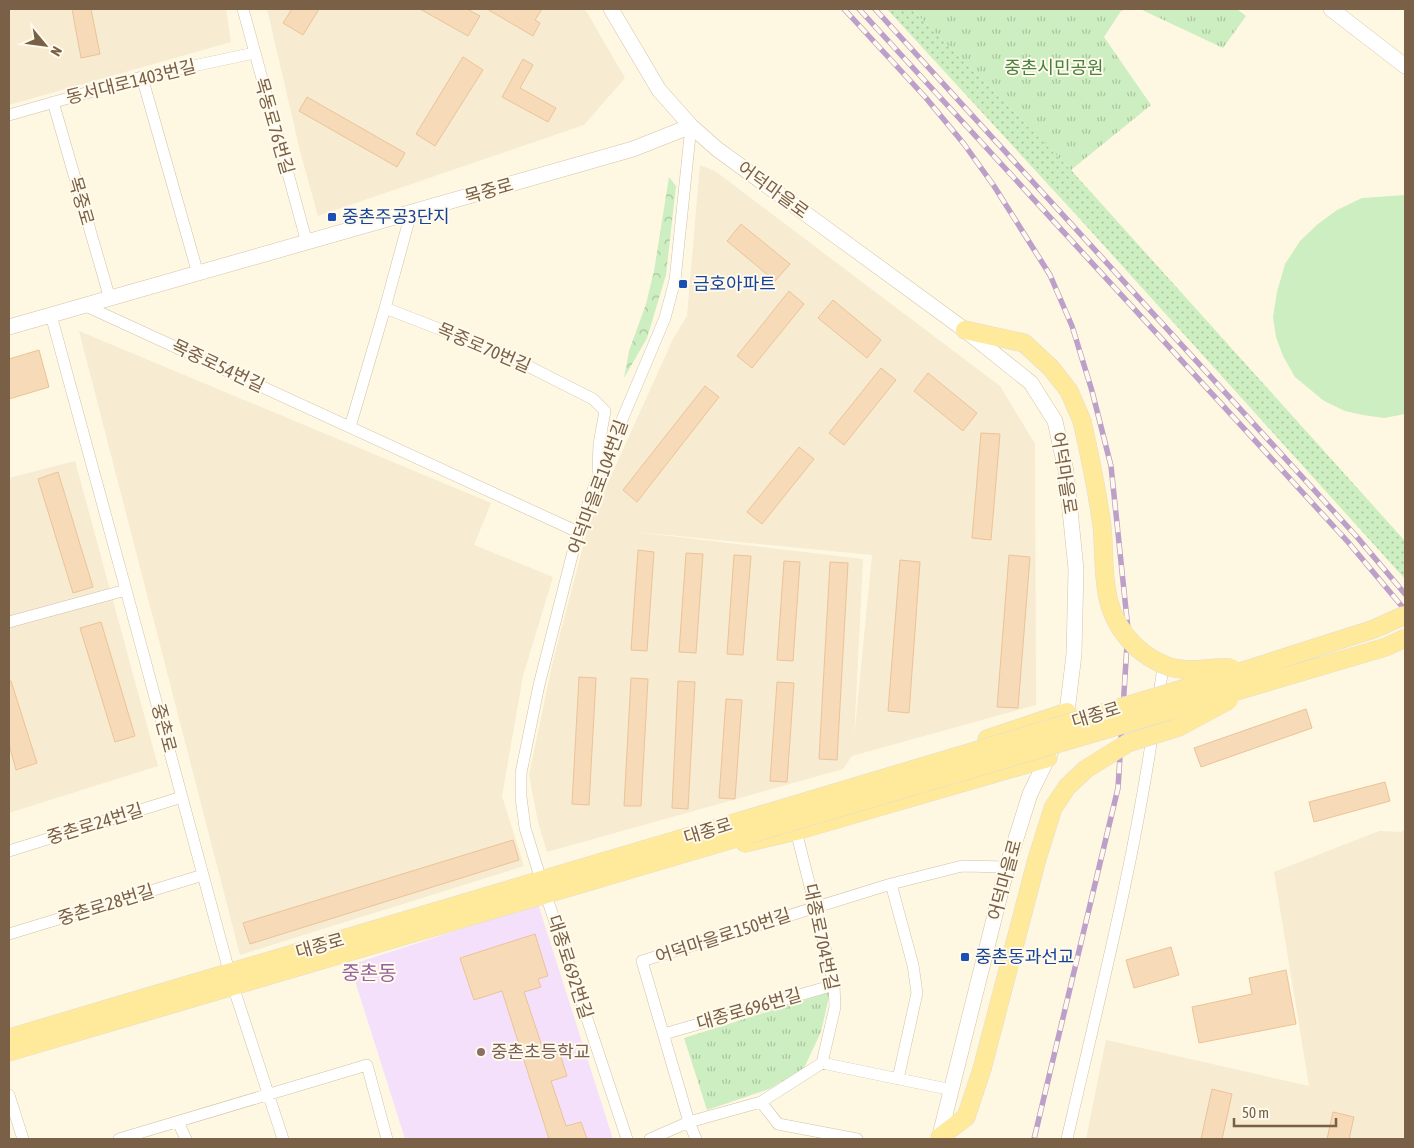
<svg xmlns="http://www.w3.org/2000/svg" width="1414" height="1148" viewBox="0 0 1414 1148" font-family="'Asap Condensed','Noto Sans KR',sans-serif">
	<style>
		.residential { fill: #f7ebd1; fill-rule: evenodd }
		.education { fill: #f5e0fb }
		.grass { fill: url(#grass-dots) }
		.forest { fill: url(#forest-crowns) }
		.park { fill: url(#park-tufts) }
		.pitch { fill: #cceec0 }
		.building { fill: #f7dab8; stroke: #ebc397 }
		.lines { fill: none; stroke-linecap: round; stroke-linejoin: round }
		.street-casing { stroke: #d1c0a8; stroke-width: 12 }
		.secondary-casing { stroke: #d5c2a5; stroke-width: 16 }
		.primary-casing { stroke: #e2dcd6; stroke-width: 19 }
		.street { stroke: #fff; stroke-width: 11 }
		.secondary { stroke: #fff; stroke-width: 15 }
		.primary { stroke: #ffe99a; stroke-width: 18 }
		.rail-casing { stroke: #bda0c9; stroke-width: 5.5 }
		.rail { stroke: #fffaec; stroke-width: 4; stroke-dasharray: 11; stroke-linecap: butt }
		.primary-bridge-casing { stroke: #e2dcd6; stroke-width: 19; stroke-linecap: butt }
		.primary-bridge { stroke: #ffe99a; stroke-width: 18 }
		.transit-dot { fill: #1a4fb4; stroke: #fffaec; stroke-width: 2 }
		.education-dot { fill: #8d6e63; stroke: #fffaec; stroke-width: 2 }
		.labels { text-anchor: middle; stroke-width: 4; stroke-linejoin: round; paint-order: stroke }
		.park-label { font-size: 18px; fill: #46813d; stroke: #fffaec }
		.street-label { font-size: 18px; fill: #796046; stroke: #fffaec }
		.transit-label { font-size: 18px; fill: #164399; stroke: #fffaec; text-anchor: start }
		.education-label { font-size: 18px; fill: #785e54; stroke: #fffaec; text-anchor: start }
		.quarter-label { font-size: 20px; fill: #92619e; stroke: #fffaec }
	</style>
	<defs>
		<pattern id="grass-dots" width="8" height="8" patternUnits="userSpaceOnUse" patternTransform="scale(1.25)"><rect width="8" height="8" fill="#cceec0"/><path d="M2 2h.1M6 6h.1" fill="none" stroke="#aac49e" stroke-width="1.8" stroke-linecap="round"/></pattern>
		<pattern id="forest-crowns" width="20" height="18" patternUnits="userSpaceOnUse" patternTransform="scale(1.25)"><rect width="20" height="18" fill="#cceec0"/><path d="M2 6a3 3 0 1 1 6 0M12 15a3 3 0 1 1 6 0" fill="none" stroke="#aac49e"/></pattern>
		<pattern id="park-tufts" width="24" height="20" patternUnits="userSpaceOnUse" patternTransform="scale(1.25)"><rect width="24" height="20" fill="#cceec0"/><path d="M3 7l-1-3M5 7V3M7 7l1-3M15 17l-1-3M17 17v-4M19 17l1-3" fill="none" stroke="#aac49e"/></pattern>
	</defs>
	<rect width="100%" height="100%" fill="#fef8e3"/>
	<!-- residential -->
	<path class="residential" d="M9,9H226L231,42L9,105Z
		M267,9H585L625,78L584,125L318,216L301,155Z
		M700,165L715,171L1000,386L1035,444L1036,705L852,756L843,769L547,852L538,822L529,775L552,665L588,527L673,339L687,316ZM628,531L872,555L854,739L863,559Z
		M79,331L491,503L474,545L553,577L523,676L502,796L524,866L240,955Z
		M75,461L158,766L9,813V478Z
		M1405,829V1139H1086L1106,1040L1309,1086L1274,872L1379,831L1401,832Z"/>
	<!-- education -->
	<path class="education" d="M538,904L613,1139H405L350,965Z"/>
	<!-- grass -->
	<path class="grass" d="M887,9H912L1071,170L1405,541V579L1079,218Z"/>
	<!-- forest -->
	<path class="forest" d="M669,177L676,186L666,275L647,338L624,378L629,351L646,304L654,271Z"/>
	<!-- park -->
	<path class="park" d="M912,9H1128L1121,11L1104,37L1151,105L1071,170Z
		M1140,9H1237L1246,16L1223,48Z
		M830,992L821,1032L804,1068L769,1089L707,1110L684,1038Z"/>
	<!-- pitch -->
	<path class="pitch" d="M1405,195V414L1384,418L1363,415L1345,411L1324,401L1295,377L1283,356L1276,337L1273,317L1277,292L1285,264L1300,241L1318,224L1337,210L1362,198Z"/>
	<!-- building -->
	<path class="building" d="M72,9H91L100,54L81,58Z
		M292,9H319L303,35L283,23Z
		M420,9H467L480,16L468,36Z
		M487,9H542L535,20L540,23L533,36Z
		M463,57L483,70L435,146L416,134Z
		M523,59L533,65L520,88L556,108L548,122L502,97Z
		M307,97L405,153L397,167L299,111Z
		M741,224L790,264L775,281L727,241Z
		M789,291L804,304L752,368L737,356Z
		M833,300L881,340L867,358L818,318Z
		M39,350L49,387L9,399V359Z
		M881,368L896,380L844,445L829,433Z
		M928,373L977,413L963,431L914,391Z
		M705,386L719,397L637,502L623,490Z
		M981,433L1000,434L991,540L972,538Z
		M799,447L814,459L762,524L747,512Z
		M58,472L93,587L73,593L38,479Z
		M638,550L654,552L647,651L631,650Z
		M686,553L703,554L696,653L679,652Z
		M734,555L751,556L743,655L727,654Z
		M1009,555L1030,557L1018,708L997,707Z
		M900,560L920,562L909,713L888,711Z
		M784,561L800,562L793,661L777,660Z
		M830,562L848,563L837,760L819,759Z
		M101,622L135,736L115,742L80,628Z
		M579,677L596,678L589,805L572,804Z
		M631,678L648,679L641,806H624Z
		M9,681H11L37,763L16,770L9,744Z
		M678,681L695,682L688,809L672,808Z
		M777,682L794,683L787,782L770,781Z
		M726,699L742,700L735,799L719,798Z
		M1306,709L1312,728L1201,767L1194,748Z
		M1385,782L1390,801L1314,822L1309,802Z
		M513,840L519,860L250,944L243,923Z
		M535,934L548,976L538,979L541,987L524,992L545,1055L559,1051L567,1076L551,1081L566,1126L581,1122L587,1139H549L502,991L474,1000L460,958Z
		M1171,947L1179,975L1134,988L1126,960Z
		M1286,970L1296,1024L1199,1043L1192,1007L1252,994L1249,978Z
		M1212,1089L1232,1094L1222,1139H1201Z
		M1333,1112L1354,1117L1349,1139H1327Z"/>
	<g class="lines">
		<defs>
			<path id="street" d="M243,9L307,243
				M142,77L198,274
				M53,102L110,299
				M9,115L142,77L254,53
				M411,213L385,308L504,354L593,399L605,411L599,444L598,470
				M86,306L578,532
				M51,315L126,590L233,986L283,1139
				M350,427L385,308
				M9,622L126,590
				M1158,702L1162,674
				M9,851L182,797
				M891,884L913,965L917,993L898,1079
				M9,934L203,875
				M664,1034L834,985
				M822,1063L952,1090
				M9,1095L23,1139
				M761,1102L778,1124L857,1139
				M178,1122L186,1139
				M119,1139L367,1065L387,1139
				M627,1139L541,880L525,828L521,797V773L539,685L578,532L597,479L665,318L675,280L691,126
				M650,1139L689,1122L761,1102L822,1063L835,1007L834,985L815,906L796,831
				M696,1139L689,1122L642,961L891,884L962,866L1007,867
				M1067,1139C1098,1003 1133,868 1153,730"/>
			<path id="secondary" d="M611,9L659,90L691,126L717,149L965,330L1031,383L1055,421L1066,471L1076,569L1074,654L1067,712L1063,722
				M1331,9L1405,66
				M9,327L633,149L691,126
				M939,1139L1007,867L1030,794L1051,751"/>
			<path id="primary" d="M965,330L1024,343L1051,368L1069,391L1082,421
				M987,739L1067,712
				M745,843L796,831L1048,758
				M9,1038L744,820
				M9,1052L747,835
				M940,1137L966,1117L982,1069"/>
		</defs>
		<!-- street casing -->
		<use href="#street" class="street-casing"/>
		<!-- secondary casing -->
		<use href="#secondary" class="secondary-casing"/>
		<!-- primary casing -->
		<use href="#primary" class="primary-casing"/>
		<!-- street -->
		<use href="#street" class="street"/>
		<!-- secondary -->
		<use href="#secondary" class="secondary"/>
		<!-- primary -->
		<use href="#primary" class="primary"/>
		<defs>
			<path id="rail" d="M844,9L926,98L964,144L994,186L1050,275L1072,326L1092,391L1111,466L1128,629L1118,788L1034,1139
				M859,9L1348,542L1405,610
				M875,9L1357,537L1405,594"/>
		</defs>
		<!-- rail casing -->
		<use href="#rail" class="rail-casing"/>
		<!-- rail -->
		<use href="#rail" class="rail"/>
		<defs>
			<path id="primary-bridge" d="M1082,421C1090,456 1097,490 1102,526C1104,546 1103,566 1106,586C1110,623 1133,653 1167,666C1189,674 1209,666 1231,668
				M744,820L1249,669L1374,629L1405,615
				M747,835L1386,647L1405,638
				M982,1069L1037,859L1053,808L1067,787L1086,769L1128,743L1179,727L1229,700"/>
		</defs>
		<!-- primary-bridge casing -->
		<use href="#primary-bridge" class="primary-bridge-casing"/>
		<!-- primary-bridge -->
		<use href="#primary-bridge" class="primary-bridge"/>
	</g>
	<!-- markers -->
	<g class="transit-dot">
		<rect x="327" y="212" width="10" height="10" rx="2.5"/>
		<rect x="678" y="279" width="10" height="10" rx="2.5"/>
		<rect x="960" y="952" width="10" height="10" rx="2.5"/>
	</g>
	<circle class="education-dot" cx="481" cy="1052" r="5"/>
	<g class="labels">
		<!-- park labels -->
		<g class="park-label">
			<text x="1054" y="74">중촌시민공원</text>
		</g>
		<!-- street labels -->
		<g class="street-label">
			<text transform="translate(131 82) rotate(-14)" y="6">동서대로1403번길</text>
			<text transform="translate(274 126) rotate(74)" y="6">목동로76번길</text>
			<text transform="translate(773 190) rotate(36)" y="6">어덕마을로</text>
			<text transform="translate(489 191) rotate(-16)" y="6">목중로</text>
			<text transform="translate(81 201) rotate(74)" y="6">목중로</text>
			<text transform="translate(484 348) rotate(23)" y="6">목중로70번길</text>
			<text transform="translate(218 366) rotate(25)" y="6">목중로54번길</text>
			<text transform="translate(1064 473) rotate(81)" y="6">어덕마을로</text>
			<text transform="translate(598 487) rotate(-70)" y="6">어덕마을로104번길</text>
			<text transform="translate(1096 715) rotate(-17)" y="6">대종로</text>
			<text transform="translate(164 728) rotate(75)" y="6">중촌로</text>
			<text transform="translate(95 824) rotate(-17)" y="6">중촌로24번길</text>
			<text transform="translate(708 831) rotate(-17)" y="6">대종로</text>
			<text transform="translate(1005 880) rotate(-75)" y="6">어덕마을로</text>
			<text transform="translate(106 905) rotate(-17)" y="6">중촌로28번길</text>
			<text transform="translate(723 936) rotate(-18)" y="6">어덕마을로150번길</text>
			<text transform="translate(821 937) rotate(78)" y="6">대종로704번길</text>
			<text transform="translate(320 946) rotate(-16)" y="6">대종로</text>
			<text transform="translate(570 967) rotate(72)" y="6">대종로692번길</text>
			<text transform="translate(749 1009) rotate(-16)" y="6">대종로696번길</text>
		</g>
		<!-- transit labels -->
		<g class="transit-label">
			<text x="342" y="223">중촌주공3단지</text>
			<text x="693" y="290">금호아파트</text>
			<text x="975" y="963">중촌동과선교</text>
		</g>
		<!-- education labels -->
		<g class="education-label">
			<text x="491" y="1058">중촌초등학교</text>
		</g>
		<!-- quarter labels -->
		<g class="quarter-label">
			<text x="369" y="980">중촌동</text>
		</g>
	</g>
	<!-- border -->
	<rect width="1414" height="1148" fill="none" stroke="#796046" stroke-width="20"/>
	<!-- north arrow -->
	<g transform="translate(45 45) rotate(119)" stroke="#fffaec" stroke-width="4" paint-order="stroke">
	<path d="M0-4L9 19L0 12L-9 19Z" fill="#796046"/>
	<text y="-8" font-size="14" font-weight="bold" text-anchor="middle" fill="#796046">N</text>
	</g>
	<!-- scale -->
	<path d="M1234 1118v8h102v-8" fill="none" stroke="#796046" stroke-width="2.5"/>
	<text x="1242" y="1118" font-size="15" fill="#796046" stroke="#fffaec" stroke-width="4" paint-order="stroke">50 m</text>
</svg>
